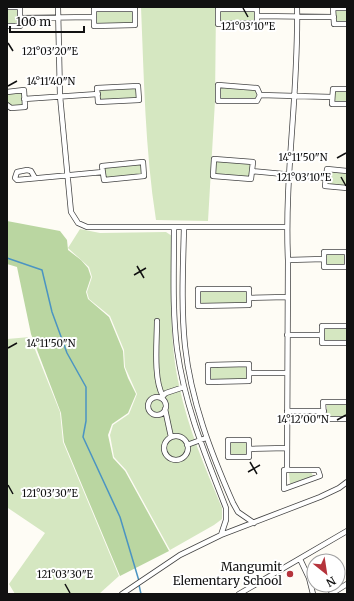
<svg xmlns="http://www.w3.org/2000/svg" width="354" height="601" viewBox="0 0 354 601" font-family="Merriweather,serif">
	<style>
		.green { fill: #d5e7c1 }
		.forest { fill: #bad6a1 }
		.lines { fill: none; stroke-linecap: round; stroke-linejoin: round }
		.stream { stroke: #4b94c2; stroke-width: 1.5 }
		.street-casing { stroke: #444; stroke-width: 6 }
		.street { stroke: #fff; stroke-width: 4.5 }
		.ticks { fill: none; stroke: #111; stroke-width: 1.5 }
		.poi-dot { fill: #b5343c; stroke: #fff; stroke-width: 1.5 }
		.labels { text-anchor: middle; stroke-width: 4; stroke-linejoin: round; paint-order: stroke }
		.poi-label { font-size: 12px; fill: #111; stroke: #fff; text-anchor: end }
		.ticks-label { font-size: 10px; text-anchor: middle; fill: #111; stroke: #fff; stroke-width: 4; stroke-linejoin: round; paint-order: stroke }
	</style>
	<rect width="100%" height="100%" fill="#fefcf5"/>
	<!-- green -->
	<path class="green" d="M141,7H216L215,101L208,221L156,220C145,149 144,78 141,7Z
		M19,9L18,24H7V10Z
		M335,9H347V23H335Z
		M95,10H134L133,23L96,24Z
		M218,10H256V22L219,23Z
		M219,86L257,89L256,100H219Z
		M137,87L138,99L99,101L98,89Z
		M334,90H347L346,103H333Z
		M23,91L24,106H11L7,104V94Z
		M215,161L252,164L250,178L214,175Z
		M142,163L143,175L105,179L103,167Z
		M327,170L347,172L346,187L326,185Z
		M80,229L100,233L166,232L172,236C172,285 168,337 179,385C188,429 205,467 222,508V519L214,525L170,550L126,470L114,457L110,435L113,425L129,414L137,394L125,367L124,350L110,316L89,299L87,292L92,277L89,267L68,248Z
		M346,253V266H325V254Z
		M248,290V304H200V291Z
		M324,328H347V341H324Z
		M30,337L60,412L63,442L119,576L99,594H15L9,584L45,533L8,508L7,509V339Z
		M246,366L247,379L210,380L209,367Z
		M327,405H347V416H327Z
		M230,442H247V455H230Z
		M311,472L313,476L290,484L289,473Z"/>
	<!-- forest -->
	<path class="forest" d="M7,221L60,231L67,240L68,250L81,260L88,268L91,277L86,292L88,299L109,317L123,351L124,367L128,378L136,394L128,413L112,424L108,435L113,458L125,471L169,551L120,576L64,442L61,413L31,334L17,267L7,264Z"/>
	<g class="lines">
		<!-- stream -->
		<path class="stream" d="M7,258L42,270L52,312L67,353L86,387V421L83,437L120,517L139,581
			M139,585L141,594"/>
		<defs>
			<path id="street" d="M7,7H20V26H7
				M58,7L60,96L71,212L78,223L87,227H286
				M347,8H333L334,24H347
				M94,9H135V25L94,26Z
				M218,9H257V23L218,24Z
				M257,16L334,17
				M20,18L94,17
				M218,85L257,88L260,95L257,101H218Z
				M138,86L139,100L98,102L97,88Z
				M347,89H333L332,104H347
				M7,92L24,90L25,107L11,108L7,105
				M260,95L332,97
				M24,99L98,94
				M214,159L253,162L251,179L213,176Z
				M143,162L144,176L104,180L102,166Z
				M252,171L326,178
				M347,171L327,169L325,186L347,188
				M35,178L31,171L27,170L17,172L15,178L17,180L103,172
				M174,227C174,267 172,309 177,349C185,407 205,454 226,508V520L221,535
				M184,227C183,267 181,307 185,346C191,401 211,453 233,503L238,512L254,523
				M324,252H347V267H324Z
				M288,260L324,259
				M198,289H249V305L198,306Z
				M249,298L287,297
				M157,321C157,340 153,380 163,396
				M347,326H322V343H347
				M287,335H322
				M249,364V381L208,382V365Z
				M249,373H287
				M162,397L166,393L184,387
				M148 406a9 9 0 1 1 18 0a9 9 0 1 1-18 0Z
				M347,402H323L324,419H347
				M165,409L171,437
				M287,411H324
				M164 448a12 12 0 1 1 24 0a12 12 0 1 1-24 0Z
				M228,440H249V457H228Z
				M187,445L206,438
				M249,449L287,448
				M284,470H318L320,476L284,489Z
				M287,470L288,260C284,176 299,92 297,7
				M300,559L309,578L313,594
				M122,594L180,555L221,535L320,497L339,488L347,482
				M239,594L347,531
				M331,594L347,584"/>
		</defs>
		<!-- street casing -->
		<use href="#street" class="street-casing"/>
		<!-- street -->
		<use href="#street" class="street"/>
	</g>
	<!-- ticks -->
	<path class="ticks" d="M243,8L248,17M8,43L13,51M8,86L17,81M337,158L346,153M341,177L346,186M137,266L144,278M134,275L146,268M8,348L17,343M337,420L346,415M250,462L257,474M248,472L260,465M8,485L13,494M65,584L70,593"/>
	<!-- markers -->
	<circle class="poi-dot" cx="290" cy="574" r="4"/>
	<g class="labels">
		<!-- poi labels -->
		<g class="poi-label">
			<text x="282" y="571">Mangumit<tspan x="282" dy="14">Elementary School</tspan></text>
		</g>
	</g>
	<g class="ticks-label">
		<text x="248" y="30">121°03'10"E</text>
		<text x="50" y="55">121°03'20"E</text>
		<text x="51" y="85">14°11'40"N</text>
		<text x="303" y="161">14°11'50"N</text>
		<text x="304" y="181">121°03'10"E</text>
		<text x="51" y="347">14°11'50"N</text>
		<text x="303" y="423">14°12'00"N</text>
		<text x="50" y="497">121°03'30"E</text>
		<text x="65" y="578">121°03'30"E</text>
	</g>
	<!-- border -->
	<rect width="354" height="601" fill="none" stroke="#111111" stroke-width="16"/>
	<!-- north arrow -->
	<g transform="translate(326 573) rotate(150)"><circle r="19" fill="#ffffff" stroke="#a0a0a0"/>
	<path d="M0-3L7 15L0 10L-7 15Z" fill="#b5343c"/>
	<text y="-6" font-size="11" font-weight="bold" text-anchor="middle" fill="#111111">N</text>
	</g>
	<!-- scale -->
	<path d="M10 26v6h74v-6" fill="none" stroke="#111111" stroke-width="2"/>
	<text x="16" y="26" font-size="12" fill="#111111" stroke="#ffffff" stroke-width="3" paint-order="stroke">100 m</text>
</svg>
